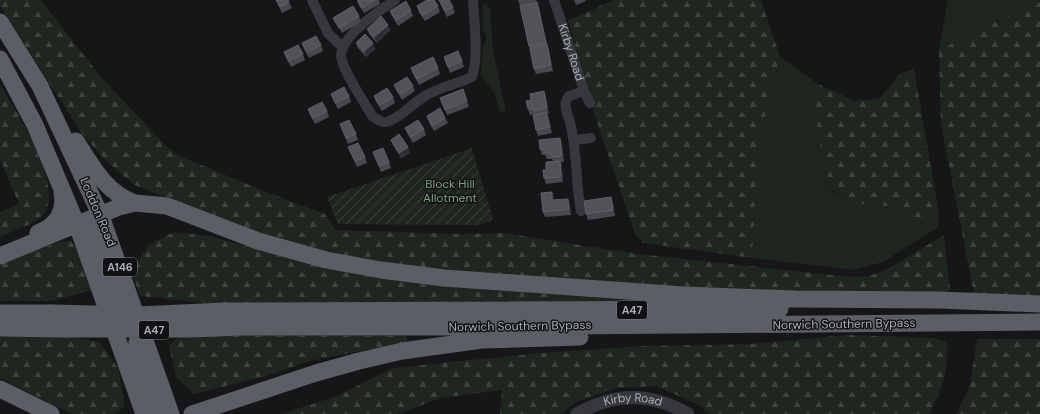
<svg xmlns="http://www.w3.org/2000/svg" width="1040" height="414" viewBox="0 0 1040 414" font-family="'DM Sans',sans-serif">
	<style>
		.grass { fill: #1e261f }
		.forest { fill: url(#forest-firs) }
		.garden { fill: url(#garden-furrows) }
		.lines { fill: none; stroke-linecap: round; stroke-linejoin: round }
		.minor { stroke: #37383d; stroke-width: 10 }
		.tertiary { stroke: #37383d; stroke-width: 13 }
		.trunk { stroke: #5b5e65; stroke-width: 17 }
		.trunk-bridge { stroke: #5b5e65; stroke-width: 17 }
		.wall { fill: #47494d }
		.shaded-wall { fill: #2f3033 }
		.building { fill: #525359; stroke: #5f6168 }
		.labels { text-anchor: middle; stroke-width: 3; stroke-linejoin: round; paint-order: stroke }
		.shield { fill: #111113; stroke: #7b7e86; stroke-width: 1 }
		.shield-label { font-size: 11px; font-weight: bold; fill: #a8adb8 }
		.street-label { font-size: 12px; fill: #a8adb8; stroke: #111113 }
		.park-label { font-size: 12px; fill: #7fa381; stroke: #111113 }
	</style>
	<defs>
		<pattern id="forest-firs" width="22" height="20" patternUnits="userSpaceOnUse"><rect width="22" height="20" fill="#1e261f"/><path d="M5 1l3.5 6h-7zM16 11l3.5 6h-7z" fill="#3c433d"/></pattern>
		<pattern id="garden-furrows" width="10" height="10" patternUnits="userSpaceOnUse"><rect width="10" height="10" fill="#1e261f"/><path d="M-1 1l2-2M0 10L10 0M9 11l2-2" fill="none" stroke="#3c433d"/></pattern>
	</defs>
	<rect width="100%" height="100%" fill="#161618"/>
	<!-- grass -->
	<path class="grass" d="M948,0H1040V2L1028,6L939,50Z
		M485,3L490,9L493,50L506,112L499,111L495,94L481,76L483,46L486,42V35L483,30V6Z
		M780,57L820,85L814,109L820,145L831,190L852,203L898,207L923,223L939,214L937,228L883,262L854,270L752,258L758,145Z
		M555,294L684,302H544Z"/>
	<!-- forest -->
	<path class="forest" d="M0,0H41L100,76L167,147L181,157L287,200L325,214L335,230L461,234L503,233L638,254L851,277L869,276L886,270L944,235L950,290L939,295L649,287L443,270L381,262L325,252L258,233L134,185L105,160L80,131L0,6Z
		M613,0H761L780,57L758,145L752,258L643,243L635,234L596,119L568,21Z
		M1040,2V297H980L974,293L941,125L939,50L1028,6Z
		M914,69L939,214L923,223L898,207L852,203L831,189L820,145L814,109L820,85L855,101L879,99L900,74Z
		M0,84C15,111 69,190 41,217C35,223 9,233 0,237V212L19,204L0,159Z
		M174,232L210,236L323,268L442,286L555,294L544,302L223,305L140,296L131,271L150,244Z
		M71,241L77,250L92,290L51,301H0V262L60,242Z
		M181,335L407,336V342L309,361L267,376L194,394L176,377L169,345Z
		M846,335L935,338L947,342C949,371 942,389 929,414H709L699,405L656,386L618,388L576,402L561,414H500L502,390L441,398L397,414H281L337,396L393,368L539,353L645,346L751,344Z
		M64,336L100,342L118,368L125,406L115,414H72L0,378V337Z
		M977,339H1040V414H956L970,386Z"/>
	<!-- garden -->
	<path class="garden" d="M472,148L493,220L478,225L338,224L327,197Z"/>
	<g class="lines">
		<!-- minor -->
		<g class="minor">
			<path d="M312,0L328,33L343,48"/>
			<path d="M395,0C379,11 341,36 341,56C342,70 365,103 372,116C377,119 381,123 386,122C398,120 414,102 425,96C440,87 457,84 472,77C479,56 474,22 473,0"/>
			<path id="s1" d="M554,0L584,91L590,103"/>
			<path d="M575,140L591,138"/>
			<path d="M581,211C575,181 578,149 569,119C566,111 563,103 569,96L584,91"/>
		</g>
		<!-- tertiary -->
		<path class="tertiary" id="s2" d="M577,414C615,392 650,392 688,414"/>
		<!-- trunk -->
		<path class="trunk" d="M0,22L40,86L101,216L171,414
			M0,59L35,125L77,225L144,414
			M76,141C92,166 106,193 135,203
			M101,216L96,226V237L120,307L124,328
			M38,233C56,226 66,213 62,192
			M0,256L119,207L135,203L167,206L258,241L326,260L381,270L444,278L684,295L795,299L939,300L1040,304
			M224,311L780,309
			M0,313H51
			M243,327H456L1040,322
			M0,328L64,329
			M137,342C136,367 154,390 154,414
			M0,389L51,414
			M192,414L316,373L359,361L402,351L482,340L580,337"/>
		<!-- trunk-bridge -->
		<path class="trunk-bridge" d="M51,313L138,315L224,311
			M64,329H190L243,327"/>
	</g>
	<!-- wall -->
	<path class="wall" d="M276,0H288L292,8L282,13Z
		M357,0H379L380,4L364,13L358,4Z
		M439,0L453,7L455,13L447,17L441,5Z
		M518,0H536L537,1L520,6Z
		M574,0H585L586,1L576,5Z
		M537,2L539,8L553,71L536,74L534,69L520,6Z
		M417,6H438L440,12L425,21L419,12Z
		M390,11H411L413,16L398,26L392,16Z
		M359,16L361,22L342,33L333,18Z
		M388,25L390,30L377,43L369,34L367,29Z
		M302,43L321,45L323,51L309,58L304,49Z
		M356,43H373L375,49L366,57L358,48Z
		M284,52L303,54L305,60L291,67L286,58Z
		M444,57L462,61L464,67L450,73Z
		M411,68H438L440,74L419,85L413,74Z
		M394,85L413,86L415,91L402,100L396,90Z
		M463,89L469,107L447,115L440,98Z
		M331,94L349,96L351,102L338,109L333,100Z
		M374,96L393,97L395,103L382,111L376,102Z
		M546,97L549,114H547L552,133L538,136L536,130L535,114L530,115L528,109Z
		M308,109L327,111L329,117L315,124L310,115Z
		M427,116L445,118L448,123L434,131L429,122Z
		M340,124L356,134L358,140L348,144Z
		M405,128L424,129L426,135L413,143L407,133Z
		M391,140L410,153L401,158L393,145Z
		M562,143L564,162H561L562,167L563,182L546,184L544,178L546,170L553,161L552,159H547L545,155H542L540,149Z
		M348,147L365,157L367,163L357,167Z
		M373,152L389,162L391,168L381,172Z
		M552,192L554,200L570,205L571,215L545,217L543,212Z
		M611,197L613,203L615,216L588,220L586,214Z"/>
	<!-- shaded-wall -->
	<path class="shaded-wall" d="M537,2L539,8L548,49L546,43Z
		M388,25L390,30L377,43L374,37Z
		M373,43L375,49L366,57L364,51Z
		M547,44L549,50L553,71L551,65Z
		M544,91L546,97L549,114L547,108Z
		M546,112L549,118L552,133L550,127Z
		M560,138L562,143L564,162L562,156Z
		M408,147L410,153L401,158L399,153Z
		M560,161L562,167L563,182L561,177Z
		M552,192L554,198V206L552,200Z
		M611,197L613,203L615,216L613,210Z
		M568,199L570,205L571,215L569,209Z"/>
	<!-- building -->
	<path class="building" d="M276,0H288L289,2L280,7Z
		M358,0H375L362,8Z
		M427,0H434L438,6L422,15L417,6Z
		M439,0H449L453,7L445,11Z
		M406,1L411,11L396,20L390,11Z
		M537,2L546,43L529,46L520,6Z
		M353,6L359,16L339,28L333,18Z
		M381,16L388,25L374,37L367,29Z
		M365,34L373,43L364,51L356,43Z
		M316,36L321,45L307,52L302,43Z
		M547,44L551,65L534,69L530,48Z
		M298,45L303,54L289,61L284,52Z
		M458,51L462,61L448,67L444,57Z
		M433,57L438,68L417,79L411,68Z
		M407,77L413,86L400,94L394,85Z
		M344,87L349,96L336,103L331,94Z
		M387,88L393,97L380,105L374,96Z
		M463,89L467,101L445,110L440,98Z
		M544,91L547,108L534,111V108L528,109L526,101L531,100L530,94Z
		M322,102L327,111L313,118L308,109Z
		M440,108L445,118L432,126L427,116Z
		M546,112L550,127L536,130L533,115Z
		M349,120L356,134L346,138L340,124Z
		M418,120L424,129L411,137L405,128Z
		M399,134L408,147L399,153L391,140Z
		M560,138L562,156L552,157L551,153H545L544,149H540L539,140Z
		M358,143L365,157L355,161L348,147Z
		M383,148L389,162L379,166L373,152Z
		M560,161L561,177L544,178L543,170H546V162Z
		M552,192V200L568,199L569,209L543,212L541,193Z
		M611,197L613,210L586,214L584,201Z"/>
	<g class="labels">
		<!-- shield labels -->
		<g class="shield">
			<rect x="103" y="258" width="34" height="18" rx="3"/>
			<rect x="617" y="301" width="30" height="18" rx="3"/>
			<rect x="139" y="321" width="30" height="18" rx="3"/>
		</g>
		<g class="shield-label">
			<text x="120" y="271">A146</text>
			<text x="632" y="314">A47</text>
			<text x="154" y="334">A47</text>
		</g>
		<!-- street labels -->
		<g class="street-label">
			<text dy="4" stroke="none"><textPath href="#s1" startOffset="55">Kirby Road</textPath></text>
			<text transform="translate(98 212) rotate(67)" y="4">Loddon Road</text>
			<text transform="translate(844 324) rotate(-1)" y="4">Norwich Southern Bypass</text>
			<text transform="translate(520 326) rotate(-1)" y="4">Norwich Southern Bypass</text>
			<text dy="4" stroke="none"><textPath href="#s2" startOffset="59">Kirby Road</textPath></text>
		</g>
		<!-- park labels -->
		<g class="park-label">
			<text x="450" y="188">Block Hill<tspan x="450" dy="14">Allotment</tspan></text>
		</g>
	</g>
</svg>
